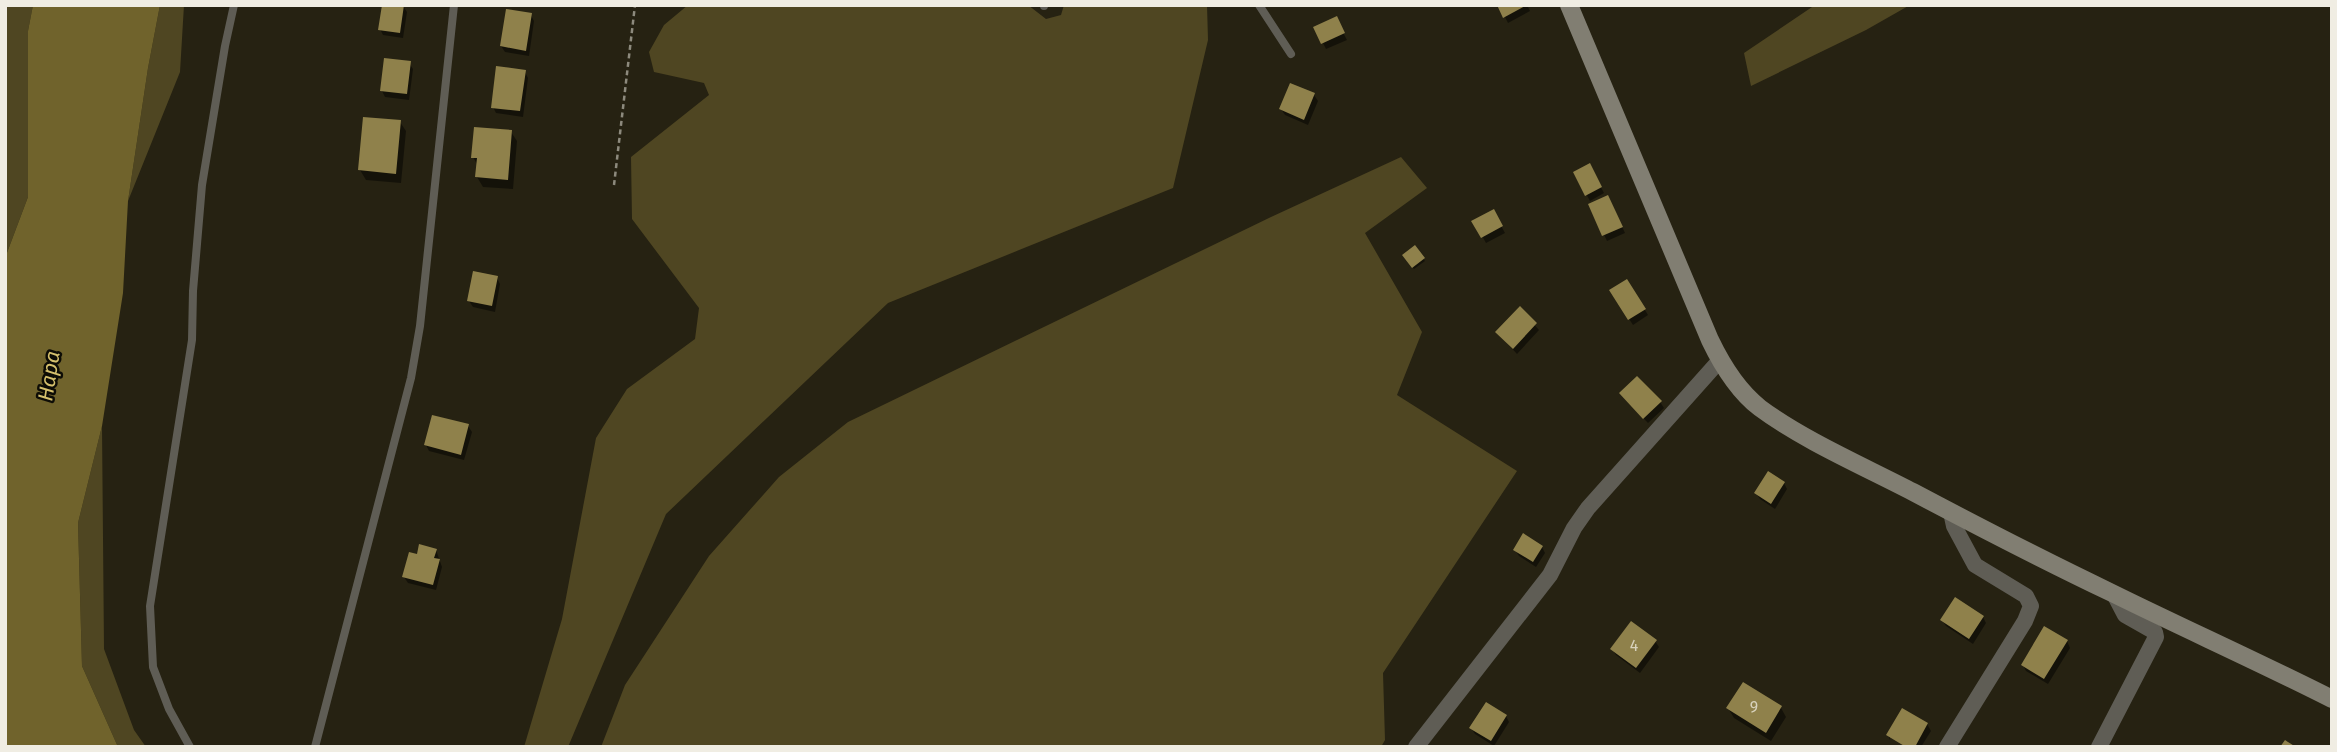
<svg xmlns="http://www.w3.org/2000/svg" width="2337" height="752" viewBox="0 0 2337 752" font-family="'Fira Sans',sans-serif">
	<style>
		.green { fill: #4f4622 }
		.water { fill: #70632c }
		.shadow { fill: #0007 }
		.building { fill: #8f814b }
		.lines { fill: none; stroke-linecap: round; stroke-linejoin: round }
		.path { stroke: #8d8a7d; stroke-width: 2.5; stroke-dasharray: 5 3.5; stroke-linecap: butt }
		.service { stroke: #5f5d55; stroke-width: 8 }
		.minor { stroke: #5f5d55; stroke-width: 16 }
		.secondary { stroke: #817e72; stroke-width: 18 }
		.labels { text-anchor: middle; stroke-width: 5; stroke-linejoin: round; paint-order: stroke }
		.number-label { font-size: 16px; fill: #d8d2bd }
		.water-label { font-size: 21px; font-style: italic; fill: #d5c06d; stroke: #0d0c06 }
	</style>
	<rect width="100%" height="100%" fill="#262212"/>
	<!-- green -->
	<path class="green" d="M5,5H33L28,31V197L5,258Z
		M160,5H184L180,72L128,201L148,68Z
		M688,5H1028L1046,19L1061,15L1064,5H1207L1208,40L1173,188L888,303L666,514L568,747H524L562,619L596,438L627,389L695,339L699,308L632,219L631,157L709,95L704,83L654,72L649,52L664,25Z
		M1815,5H1910L1866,30L1751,86L1744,53Z
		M1401,157L1427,188L1365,233L1422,332L1397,395L1517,471L1383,673L1385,740L1381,747H601L625,685L709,556L779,477L848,422L1271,217Z
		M102,426L104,649L134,730L146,747H118L82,666L78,523Z"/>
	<!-- water -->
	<path class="water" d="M33,5H160L148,68L128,201L123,293L102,426L78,523L82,666L118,747H5V258L28,197V31Z"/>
	<!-- shadow -->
	<path class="shadow" d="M1499,5H1527L1530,11L1508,23Z
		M403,6L407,12L403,38L383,35L380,29Z
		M531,15L534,21L529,56L505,52L501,46Z
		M1339,25L1347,40L1326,49L1323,43Z
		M409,63L413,69L409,100L385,97L382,91Z
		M525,72L528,78L523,117L496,113L493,107Z
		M1314,95L1318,101L1308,125L1285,115L1281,109Z
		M400,122L406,131L401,183L366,180L360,170Z
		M511,132L517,141L513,189L483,187L477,177L478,166L473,157Z
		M1589,165L1604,193L1590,201L1575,173Z
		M1611,203L1625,233L1607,241L1590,205Z
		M1493,211L1505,233L1486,243L1474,221Z
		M1415,247L1425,261L1414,269L1404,255Z
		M497,278L500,284L495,312L473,307L469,301Z
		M1627,281L1648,315L1633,325L1611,291Z
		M1520,309L1539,330L1517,354L1497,332Z
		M1625,399L1660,402L1664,408L1648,423Z
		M468,426L472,432L464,460L429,451L426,445Z
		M1784,483L1787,489L1775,509L1760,499L1756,493Z
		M1542,547L1545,553L1536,567L1519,556L1515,550Z
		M436,550L442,567L436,590L408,583L404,577L418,556Z
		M1983,617L1986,623L1973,644L1946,626L1942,620Z
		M1655,641L1659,647L1640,673L1616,655L1612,649Z
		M2067,641L2070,648L2048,684L2026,671L2023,665Z
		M1728,708H1781L1786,717L1771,741L1734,718Z
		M1506,716L1509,722L1494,746L1475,734L1471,728Z
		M1927,724L1931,731L1921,747H1909L1890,736V740L1888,735Z"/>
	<!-- building -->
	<path class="building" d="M382,5H404L400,33L378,30Z
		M1497,5H1527L1503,18Z
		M506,9L532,13L526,51L500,46Z
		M1337,16L1345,33L1321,44L1313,27Z
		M384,58L411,61L407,94L380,91Z
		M496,66L526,70L520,111L491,108Z
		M1290,83L1315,93L1304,120L1279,109Z
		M363,117L401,120L396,174L358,170Z
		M474,127L512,130L508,180L475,177L477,158H471Z
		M1590,163L1602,187L1585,196L1573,172Z
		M1608,195L1623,227L1602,236L1588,204Z
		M1494,209L1503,226L1481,238L1471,221Z
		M1415,245L1425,258L1412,268L1402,255Z
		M473,271L498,276L492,306L467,301Z
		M1627,279L1646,309L1628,320L1609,290Z
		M1520,306L1537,323L1513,349L1495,332Z
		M1637,376L1662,401L1643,419L1619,393Z
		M432,415L469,424L461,455L424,445Z
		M1768,471L1785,482L1771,504L1754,493Z
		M1523,533L1543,546L1533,562L1513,550Z
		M419,544L437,549L434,558L440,559L433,585L402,577L409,552L417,554Z
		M1955,597L1984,616L1969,639L1940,620Z
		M1631,621L1657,640L1636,668L1610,649Z
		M2044,626L2068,640L2044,679L2021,665Z
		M1743,682L1782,706L1766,733L1726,708Z
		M1486,702L1507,715L1491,741L1469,728Z
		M1902,708L1928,723L1915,747H1906L1886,735Z
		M2285,740L2296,747H2280Z"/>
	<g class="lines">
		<!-- path -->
		<path class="path" d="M614,185L635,5"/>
		<!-- service -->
		<path class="service" d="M1044,5V6
			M1259,5L1291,54
			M190,747L169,709L153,667L150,606L192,340L193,291L202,185L225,46L234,5
			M315,747L411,378L420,326L454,5"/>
		<!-- minor -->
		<path class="minor" d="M1416,747L1550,575L1574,528L1588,508L1720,360
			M1947,747L2025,621L2031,606L2026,596L1975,565L1954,526L1951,512
			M2099,747L2156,637L2155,632L2125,615L2114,594"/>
		<!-- secondary -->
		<path class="secondary" d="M1569,5L1710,340C1722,365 1738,391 1760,408C1803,440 1865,467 1913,492C1979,527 2045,561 2112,593C2185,629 2259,662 2332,699"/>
	</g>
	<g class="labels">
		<!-- number labels -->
		<g class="number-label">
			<text x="1634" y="651">4</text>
			<text x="1754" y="713">9</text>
		</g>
		<!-- water labels -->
		<g class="water-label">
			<text transform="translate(49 376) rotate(-81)" y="7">Нара</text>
		</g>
	</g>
	<!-- border -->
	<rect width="2337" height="752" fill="none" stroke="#f0ede3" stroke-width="14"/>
</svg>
